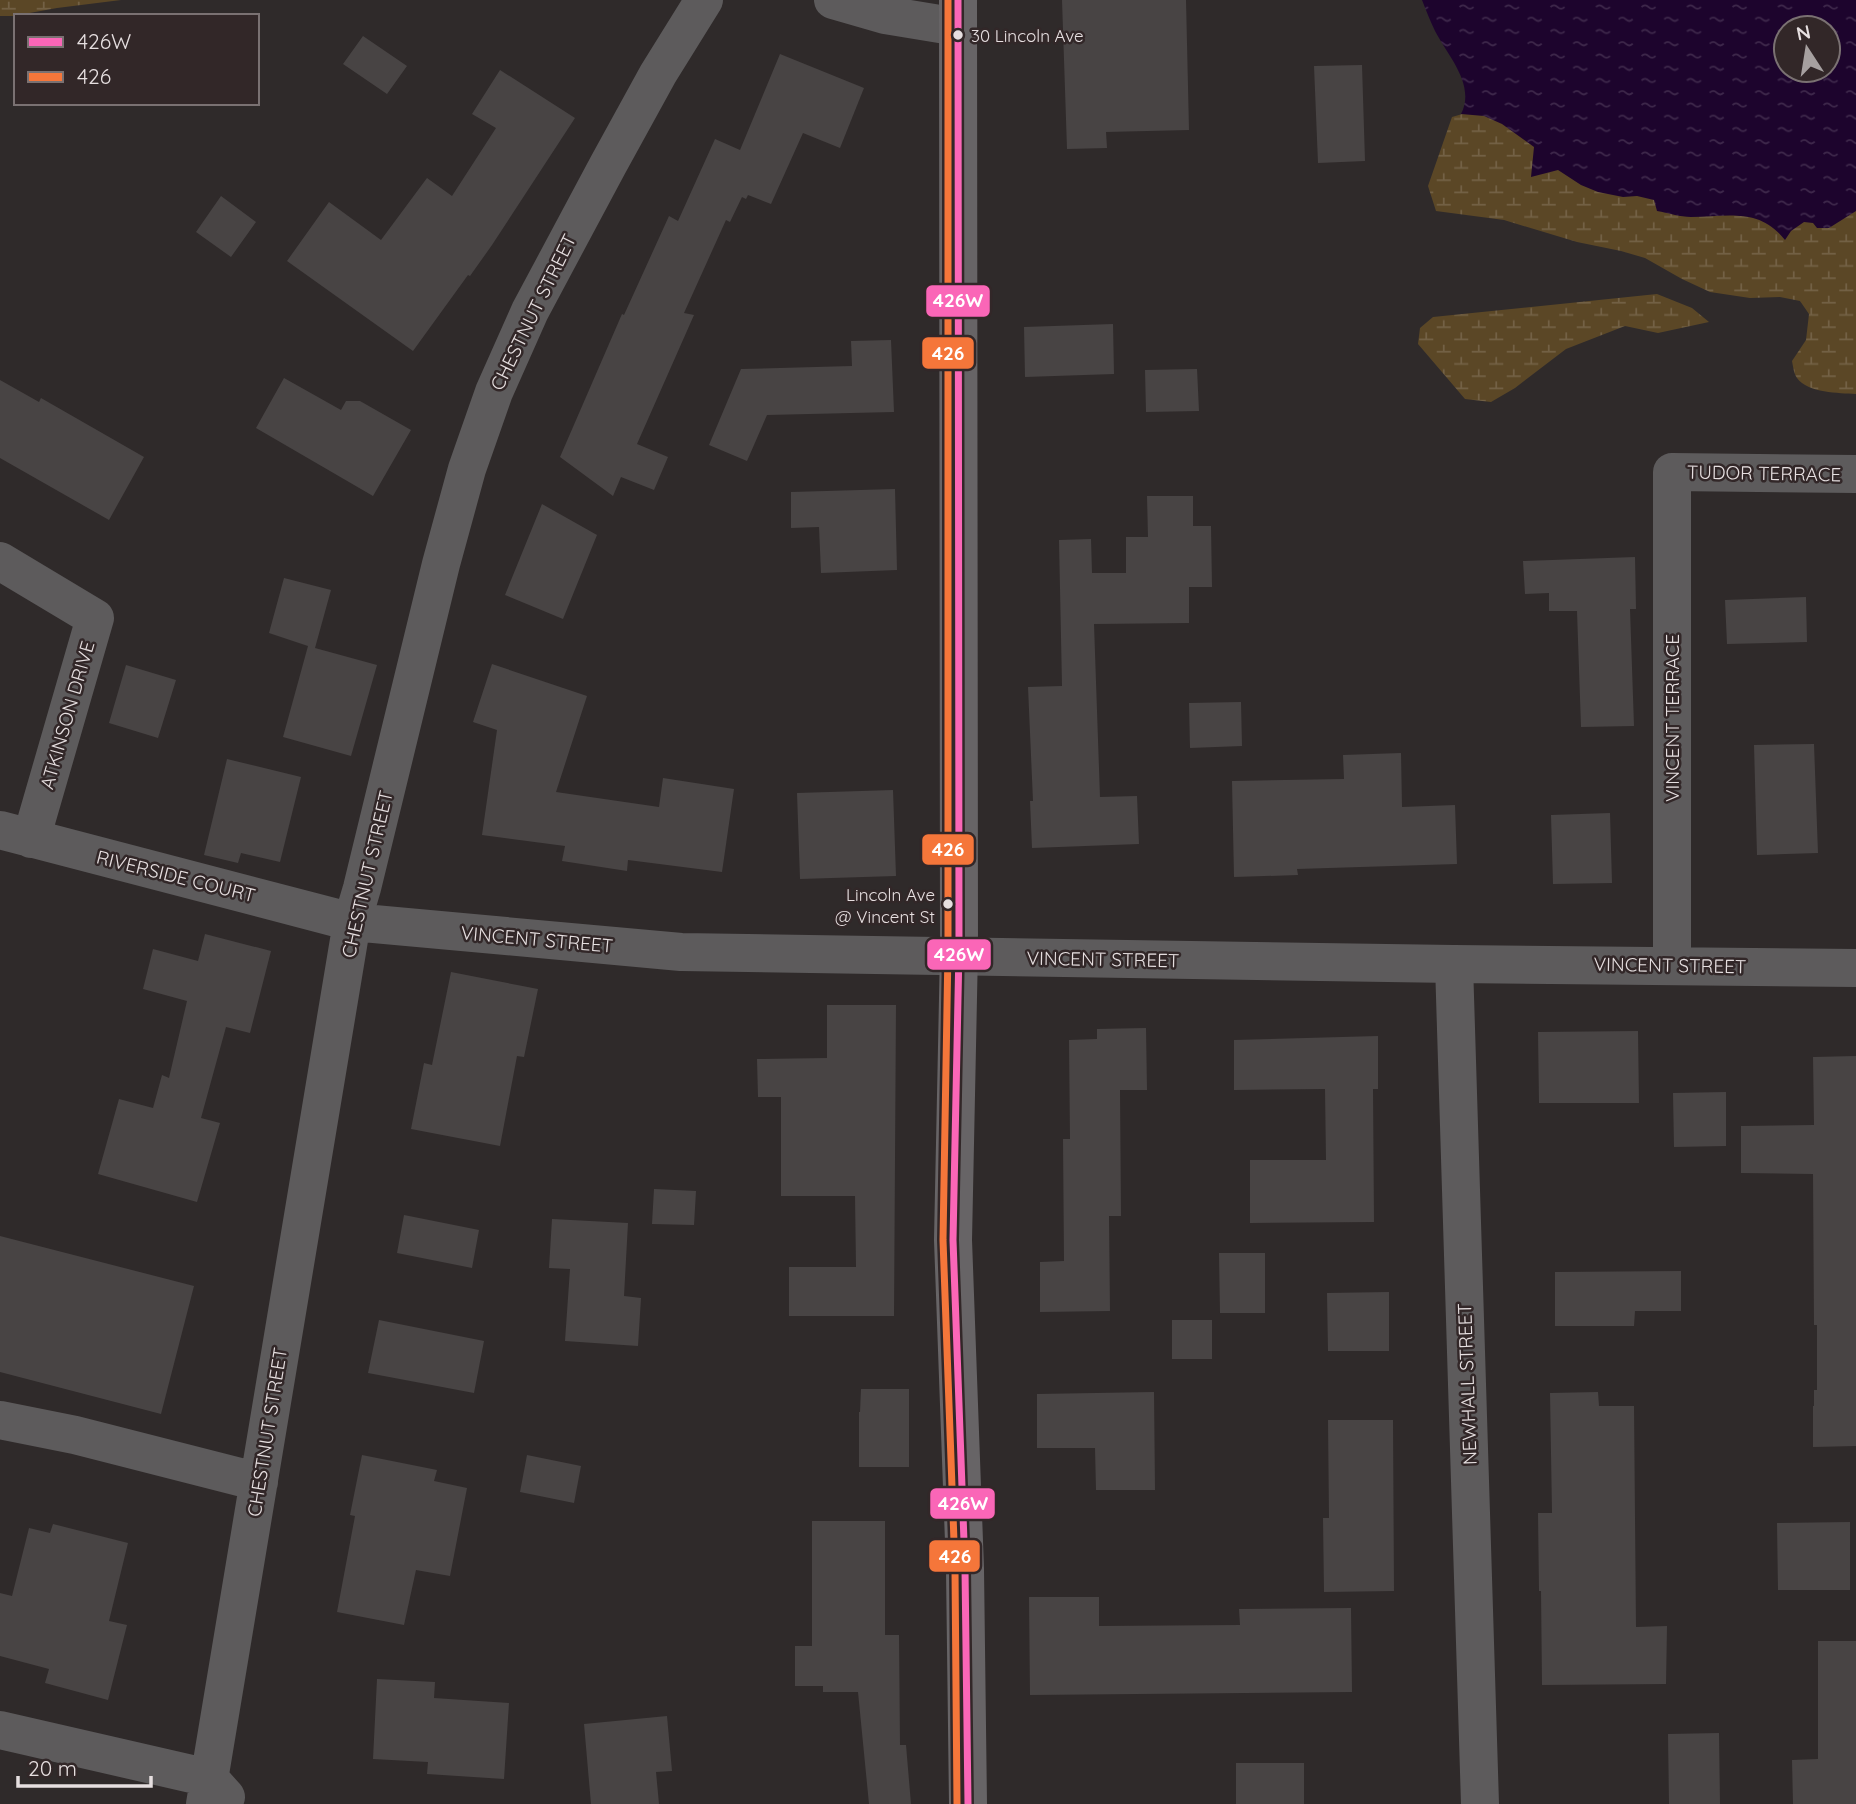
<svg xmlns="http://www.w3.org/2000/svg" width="1856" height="1804" viewBox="0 0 1856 1804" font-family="Quicksand,sans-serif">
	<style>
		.wetland { fill: url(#wetland-marsh); fill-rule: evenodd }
		.water { fill: url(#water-ripples); fill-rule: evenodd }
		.building { fill: #484444 }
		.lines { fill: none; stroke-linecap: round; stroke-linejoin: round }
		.minor { stroke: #5d5b5c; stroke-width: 38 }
		.major { stroke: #676466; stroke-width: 38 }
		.bus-1-casing { stroke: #322728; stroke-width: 12 }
		.bus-2-casing { stroke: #322728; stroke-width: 12 }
		.bus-1 { stroke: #fa66b7; stroke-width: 7 }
		.bus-2 { stroke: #f5763a; stroke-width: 7 }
		.bus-dot { fill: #e6dfe0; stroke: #322728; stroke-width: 2.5 }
		.labels { text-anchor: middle; stroke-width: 5; stroke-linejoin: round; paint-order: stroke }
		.bus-label { font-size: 17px; fill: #e6dfe0; stroke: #322728; text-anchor: start }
		.street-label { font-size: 19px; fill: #e6dfe0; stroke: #322728 }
		.line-badge { stroke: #322728; stroke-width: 2.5 }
		.badge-label { font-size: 19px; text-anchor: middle; font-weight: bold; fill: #fff }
	</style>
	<defs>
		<pattern id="wetland-marsh" width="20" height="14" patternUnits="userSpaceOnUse" patternTransform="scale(1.75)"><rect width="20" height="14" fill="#5b4726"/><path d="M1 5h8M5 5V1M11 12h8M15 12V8" fill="none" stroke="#736145"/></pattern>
		<pattern id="water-ripples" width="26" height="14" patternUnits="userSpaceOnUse" patternTransform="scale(1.75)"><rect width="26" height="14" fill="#1d042d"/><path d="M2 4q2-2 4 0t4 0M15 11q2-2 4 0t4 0" fill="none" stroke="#3e284b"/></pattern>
	</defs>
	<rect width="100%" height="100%" fill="#2f2a2a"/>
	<!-- wetland -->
	<path class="wetland" d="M0,0H121L57,8L13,16H0Z
		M1856,0V394C1839,393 1808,393 1797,378C1794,374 1793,366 1792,361L1806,340L1809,314L1800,301L1780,297L1750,298L1710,292L1682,279L1645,258L1621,251L1577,242L1504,220L1436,211L1428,186L1452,117ZM1786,28H1828V70H1786Z
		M1657,294L1692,308L1709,322L1658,333L1625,326L1566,349L1515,388L1491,402L1465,399L1418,344L1420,328L1433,317Z"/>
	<!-- water -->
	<path class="water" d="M1422,0H1856V211L1829,228H1817L1813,223L1804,222L1791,231L1785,240C1759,207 1727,217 1691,217C1680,217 1668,213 1657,211L1654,200L1637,196L1623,197L1598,192L1581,185L1558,170L1531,177L1534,147L1502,124L1484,116L1461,114C1476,85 1448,56 1435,31C1430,21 1426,10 1422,0ZM1786,28H1828V70H1786Z"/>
	<!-- building -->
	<path class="building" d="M1062,0H1186L1189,130L1106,132L1107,148L1067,149Z
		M363,36L407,66L387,94L343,64Z
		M780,54L864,88L840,148L803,133L771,204L748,195L746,199L742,197L730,222L726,220L684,313L694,315L637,444L668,457L654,490L621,477L613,496L560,457L622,314L624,315L669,216L678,221L715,139L740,150Z
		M1362,65L1365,161L1318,163L1314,66Z
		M500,70L575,118L492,245L470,276L468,275L413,351L287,261L329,202L381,240L427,178L452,196L496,128L472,114Z
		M221,196L256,222L231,257L196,232Z
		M1113,324L1114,374L1025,377L1024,327Z
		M891,340L894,412L767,415L747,461L709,445L741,369L852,366L851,341Z
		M1197,369L1199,411L1146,412L1145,370Z
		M284,378L341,410L346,401H360L411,430L373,496L256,428Z
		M0,380L39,402L41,398L144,457L109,520L0,458Z
		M895,489L897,570L821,573L819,527L791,528V492Z
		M1147,496H1193V526H1211L1212,587H1189V623L1094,624L1100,797L1137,796L1139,844L1032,848L1030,801H1033L1028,687L1062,686L1059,540L1091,539L1092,573H1126V537H1148Z
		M542,504L597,535L563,619L505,595Z
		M1635,557L1636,609H1630L1634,726L1581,727L1577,611H1549V593L1525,594L1523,561Z
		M284,578L331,590L315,648L377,665L351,756L283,737L308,646L269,633Z
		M1806,597L1807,642L1727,644L1725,600Z
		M492,664L587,696L556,792L659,807L663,778L734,789L722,872L628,860L627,871L562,861L565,846L482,835L497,730L473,722Z
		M126,665L176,680L158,738L109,723Z
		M1241,702L1242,746L1190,748L1189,703Z
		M1814,744L1818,853L1757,855L1754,745Z
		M1401,753L1402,807L1455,805L1457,864L1297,869L1298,875L1234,877L1232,781L1344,779L1343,755Z
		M227,759L301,777L280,862L241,853L238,863L204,855Z
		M893,790L896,876L800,879L797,793Z
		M1610,813L1612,883L1553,884L1551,815Z
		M205,934L271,951L250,1033L226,1027L201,1118L220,1123L197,1202L98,1174L119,1099L153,1108L162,1075L169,1078L187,1001L143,989L153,949L198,961Z
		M451,972L538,989L524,1057L517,1056L500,1146L411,1129L424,1063L432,1065Z
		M827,1005H896L894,1316H789V1267H856L855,1196H781V1097H758L757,1059L827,1058Z
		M1146,1028L1147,1090H1120L1121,1216H1109L1110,1311L1040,1312V1262L1064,1261L1063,1139H1070L1069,1040L1097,1039V1029Z
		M1638,1031L1639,1103H1539L1538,1032Z
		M1378,1036V1089H1373L1374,1222L1250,1223V1160H1326L1325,1089L1234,1090V1040Z
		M1856,1056V1446L1813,1447V1406H1814V1390H1817V1325H1814L1813,1174L1741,1173V1126L1814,1125L1813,1057Z
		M1726,1092V1146L1674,1147L1673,1093Z
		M654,1189L696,1191L694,1225L652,1224Z
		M404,1215L479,1230L472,1268L397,1253Z
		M552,1219L628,1223L624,1296L641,1298L638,1346L565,1341L570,1269L549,1268Z
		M0,1236L194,1286L161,1414L0,1372Z
		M1219,1253H1265V1313H1220Z
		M1681,1271V1311H1635L1634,1326H1555V1272Z
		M1389,1292V1351H1328L1327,1293Z
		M379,1320L484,1341L474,1393L368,1373Z
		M1172,1320H1212V1359H1172Z
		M861,1389H909V1467H859V1412H860Z
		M1154,1392L1155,1490H1096L1095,1448H1037V1394Z
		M1598,1392L1599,1406H1634L1636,1627L1667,1626L1666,1684L1542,1685L1541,1591H1539L1538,1513H1552L1550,1393Z
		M1328,1420H1393L1394,1591L1324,1592L1323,1518H1329Z
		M362,1455L437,1470L434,1481L467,1488L450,1576L416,1570L404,1625L337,1612L355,1516L350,1515Z
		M527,1455L581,1466L574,1503L520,1492Z
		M812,1521H885V1635H899L900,1745H906L911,1804H869L858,1692H823V1686H795V1646H812Z
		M1850,1522V1590H1778L1777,1523Z
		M53,1524L128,1543L109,1621L127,1625L108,1700L45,1683L49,1669L0,1656V1593L12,1596L29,1528L50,1533Z
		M1029,1597H1099V1626L1240,1625L1239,1609L1351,1608L1352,1692L1030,1695Z
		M1818,1641H1856V1804H1793L1792,1760L1818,1759Z
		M377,1679L435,1682L434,1698L509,1703L504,1779L427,1774L428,1762L373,1759Z
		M667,1716L672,1771L656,1772L659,1804H591L584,1724Z
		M1719,1733L1720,1804H1669L1668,1734Z
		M1236,1763H1304V1804H1236Z"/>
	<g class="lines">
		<!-- minor -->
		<path class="minor" d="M833,0L885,15L958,27
			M0,561L95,618L31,839
			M0,830L352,922L681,952L1454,964L1856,968
			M1454,964L1480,1804
			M1672,965V472L1856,474
			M0,1420L75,1435L259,1482
			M0,1730L209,1778L226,1797
			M205,1804L352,922L362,888L441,564L467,469L494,392L530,311L608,165L658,74L704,0"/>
		<!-- major -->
		<path class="major" d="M958,0L959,950L953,1240L965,1569L968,1804"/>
		<defs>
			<path id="bus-1" d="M958,0L959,950L953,1240L965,1569L968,1804"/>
			<path id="bus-2" d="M948,0V950L943,1240L955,1569L957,1804"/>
		</defs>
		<!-- bus-1 casing -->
		<use href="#bus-1" class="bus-1-casing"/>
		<!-- bus-2 casing -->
		<use href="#bus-2" class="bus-2-casing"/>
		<!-- bus-1 -->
		<use href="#bus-1" class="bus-1"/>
		<!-- bus-2 -->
		<use href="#bus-2" class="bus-2"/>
	</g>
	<!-- markers -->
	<g class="bus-dot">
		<circle cx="958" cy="35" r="6"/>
		<circle cx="948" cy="904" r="6"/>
	</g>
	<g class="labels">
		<!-- bus labels -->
		<g class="bus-label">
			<text x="971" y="42">30 Lincoln Ave</text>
			<text x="935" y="901" text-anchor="end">Lincoln Ave<tspan x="935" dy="22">@ Vincent St</tspan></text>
		</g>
		<!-- street labels -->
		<g class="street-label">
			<text transform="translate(533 312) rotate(-64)" y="7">CHESTNUT STREET</text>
			<text transform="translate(1764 473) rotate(1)" y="7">TUDOR TERRACE</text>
			<text transform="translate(67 715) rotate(-74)" y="7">ATKINSON DRIVE</text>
			<text transform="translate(1672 718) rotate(-90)" y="7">VINCENT TERRACE</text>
			<text transform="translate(367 874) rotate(-77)" y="7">CHESTNUT STREET</text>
			<text transform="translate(176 876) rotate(14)" y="7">RIVERSIDE COURT</text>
			<text transform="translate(537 939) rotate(5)" y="7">VINCENT STREET</text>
			<text transform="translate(1103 959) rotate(1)" y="7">VINCENT STREET</text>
			<text transform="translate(1670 965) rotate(1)" y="7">VINCENT STREET</text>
			<text transform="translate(1467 1384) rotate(-92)" y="7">NEWHALL STREET</text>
			<text transform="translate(267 1432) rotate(-81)" y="7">CHESTNUT STREET</text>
		</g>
	</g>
	<g class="line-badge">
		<rect x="925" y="284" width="66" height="34" rx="7" fill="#fa66b7"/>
		<rect x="921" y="336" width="54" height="34" rx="7" fill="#f5763a"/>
		<rect x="921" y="833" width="54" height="33" rx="7" fill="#f5763a"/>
		<rect x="926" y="938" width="66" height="33" rx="7" fill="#fa66b7"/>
		<rect x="929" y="1487" width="67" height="33" rx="7" fill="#fa66b7"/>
		<rect x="928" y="1539" width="53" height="34" rx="7" fill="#f5763a"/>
	</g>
	<g class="badge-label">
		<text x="958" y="307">426W</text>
		<text x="948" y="360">426</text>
		<text x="948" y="856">426</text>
		<text x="959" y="961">426W</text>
		<text x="963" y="1510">426W</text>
		<text x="955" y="1563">426</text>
	</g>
	<!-- legend -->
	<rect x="14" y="14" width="245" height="91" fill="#322728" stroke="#7a7172" stroke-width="2"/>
	<rect x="28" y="37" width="35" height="10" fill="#fa66b7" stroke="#7a7172" stroke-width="2"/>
	<text x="77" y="49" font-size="21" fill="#e6dfe0">426W</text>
	<rect x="28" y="72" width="35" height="10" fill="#f5763a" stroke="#7a7172" stroke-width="2"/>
	<text x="77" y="84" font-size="21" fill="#e6dfe0">426</text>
	<!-- north arrow -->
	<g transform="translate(1807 49) rotate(348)"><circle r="33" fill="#322728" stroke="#7a7172" stroke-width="2"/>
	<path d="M0-5L12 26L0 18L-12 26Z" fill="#a6a0a0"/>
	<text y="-10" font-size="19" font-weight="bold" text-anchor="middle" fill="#e6dfe0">N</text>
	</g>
	<!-- scale -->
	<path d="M18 1776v10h133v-10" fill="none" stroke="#e6dfe0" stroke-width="3.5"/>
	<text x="28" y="1776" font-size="21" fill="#e6dfe0" stroke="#322728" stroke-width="5" paint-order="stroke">20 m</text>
</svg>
